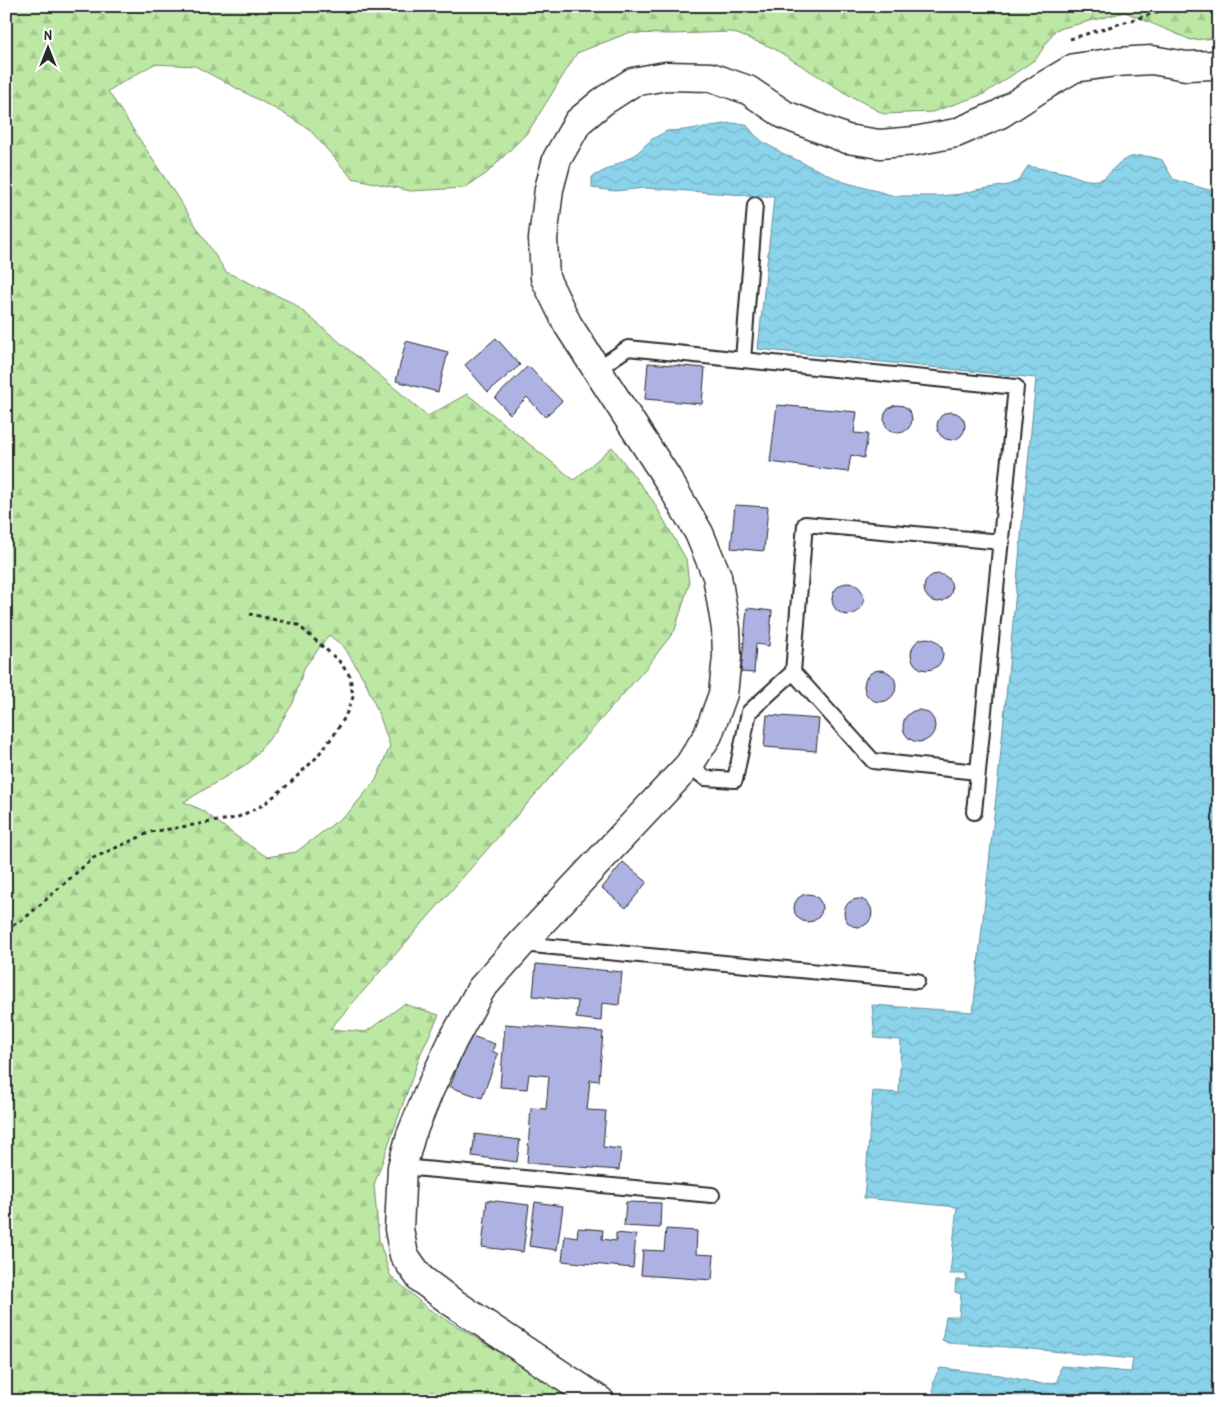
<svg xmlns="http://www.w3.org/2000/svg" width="1225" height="1407" viewBox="0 0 1225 1407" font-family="'Patrick Hand',sans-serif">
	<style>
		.forest { fill: url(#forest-firs); stroke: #748a68; fill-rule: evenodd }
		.water { fill: url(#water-waves); stroke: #64909e }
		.building { fill: #adb2e3; stroke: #2b2b2b }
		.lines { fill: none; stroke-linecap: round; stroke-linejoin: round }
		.lane-casing { stroke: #2b2b2b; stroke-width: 18 }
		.street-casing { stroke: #2b2b2b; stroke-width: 31 }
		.path { stroke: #2b2b2b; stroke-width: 3; stroke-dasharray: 4 4; stroke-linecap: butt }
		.lane { stroke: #fff; stroke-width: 14 }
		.street { stroke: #fff; stroke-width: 28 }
	</style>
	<defs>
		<pattern id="forest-firs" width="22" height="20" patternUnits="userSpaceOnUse" patternTransform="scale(1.25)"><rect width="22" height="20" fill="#bce8a4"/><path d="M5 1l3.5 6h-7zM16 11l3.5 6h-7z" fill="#a2c78d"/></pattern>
		<pattern id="water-waves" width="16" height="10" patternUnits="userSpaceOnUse" patternTransform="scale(1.25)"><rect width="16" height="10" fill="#8ad3ea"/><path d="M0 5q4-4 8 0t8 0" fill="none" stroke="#77b5c9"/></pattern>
	</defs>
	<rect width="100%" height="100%" fill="#fff"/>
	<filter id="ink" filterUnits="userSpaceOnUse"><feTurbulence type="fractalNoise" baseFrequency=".02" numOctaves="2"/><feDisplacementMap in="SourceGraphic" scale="10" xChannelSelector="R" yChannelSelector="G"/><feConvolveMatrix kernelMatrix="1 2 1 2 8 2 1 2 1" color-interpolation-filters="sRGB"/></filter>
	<g filter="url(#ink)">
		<!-- forest -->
		<path class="forest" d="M6,6H1219V38L1191,40L1125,12L1055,30L1036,59L984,94L932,112L884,114L847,94L773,48L732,32L671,34L628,33L577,53L528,132L486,174L464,188L411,191L352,178L309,129L283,113L195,66L154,64L108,91L226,272L293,303L428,416L467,394L574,480L612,447L653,501L686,559L689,584L675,630L646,668L330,1029L366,1032L404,1004L439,1015L421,1053L374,1185L379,1240L390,1275L427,1308L580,1401H6ZM329,635L344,647L365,681L380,717L390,746L376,780L349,812L296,852L267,857L240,839L202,810L184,802L250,762L275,732L293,703L304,668Z
			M820,1394H855L861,1401H803Z"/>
		<!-- water -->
		<path class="water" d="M731,123L746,124L754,134L763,142L782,153L844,182L895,196H940L961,194L976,190L1008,185L1018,181L1028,166C1041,169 1054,170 1066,173C1076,176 1086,182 1097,180C1106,179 1109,173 1115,167C1128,153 1145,154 1162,160L1173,179L1205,189L1219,192V1401H938C930,1390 933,1379 940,1368L1000,1375L1042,1384L1057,1382L1061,1366L1131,1372L1133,1359L1021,1348L948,1343L942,1340L946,1317H959L961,1294L955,1292L956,1280H966V1274H950L957,1207L864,1198L873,1091L899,1093L901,1040L875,1038L872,1005L973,1012L1000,760L1036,378L758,349L774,197L645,188L615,191L592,188V177L635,155L652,139L667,131L684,130Z"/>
		<!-- building -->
		<path class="building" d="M496,338L520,365L488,392L465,365Z
			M406,341L448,352L438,392L396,381Z
			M648,363L705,368L702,404L645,399Z
			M528,366L562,401L545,417L527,397L510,414L495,398Z
			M777,405L857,412L854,433L868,434L864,458L851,455L848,472L770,462Z
			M884 419a14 14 0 1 1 28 0a14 14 0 1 1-28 0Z
			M937 426a14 14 0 1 1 28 0a14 14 0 1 1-28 0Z
			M735,505L768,507L764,551L731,548Z
			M924 588a14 14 0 1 1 28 0a14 14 0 1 1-28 0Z
			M832 599a16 16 0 1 1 32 0a16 16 0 1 1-32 0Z
			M747,608L772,611L769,646L756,644L754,673L741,672Z
			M911 654a16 16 0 1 1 32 0a16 16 0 1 1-32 0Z
			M864 686a16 16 0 1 1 32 0a16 16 0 1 1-32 0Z
			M903 726a16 16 0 1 1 32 0a16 16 0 1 1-32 0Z
			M767,715L819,719L816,751L764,747Z
			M623,862L647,882L626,908L602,888Z
			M794 908a14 14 0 1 1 28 0a14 14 0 1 1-28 0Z
			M844 913a14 14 0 1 1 28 0a14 14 0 1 1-28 0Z
			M536,964L622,972L619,1005L602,1003L601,1021L576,1018L578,1001L533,996Z
			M505,1024L603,1032L599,1081L590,1080L587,1110L606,1111L603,1147L621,1149L619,1170L527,1163L531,1108L546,1109L549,1076L529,1074L527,1089L500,1087Z
			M469,1035L495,1044L492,1051L498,1054L482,1098L450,1087Z
			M475,1134L520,1140L517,1162L472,1156Z
			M487,1200L529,1205L523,1252L482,1247Z
			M535,1202L563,1206L557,1250L529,1246Z
			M626,1202L661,1203L660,1228L624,1226Z
			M578,1228L603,1230L602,1239L616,1241V1233L636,1235L633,1268L562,1261L565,1235L577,1237Z
			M666,1229L697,1231L696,1254L714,1255L712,1280L641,1275L643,1250L664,1251Z"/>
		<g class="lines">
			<defs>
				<path id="lane" d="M755,205L743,360L1016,387L974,812
					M597,369L628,348L743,360
					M793,672L873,761L977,772
					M689,765L705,778L735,780L749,712L793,672L805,524L1002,542
					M521,944L917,981
					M402,1167L712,1195"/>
				<path id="street" d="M600,1401L449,1300L421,1279L404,1255L399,1229L402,1167L411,1135L429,1091L453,1040L481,989L521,944L689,765L708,735L723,694L727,657L726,629L717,576L699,533L667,478L568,325L545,278L543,239L549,189L557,159L578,122L602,102L633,82L666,76L711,77L748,90L785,115L847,139L880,144L915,141L956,133L1000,114L1042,87L1074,68L1116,62L1152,60L1186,66L1213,65L1219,64"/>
			</defs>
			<!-- lane casing -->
			<use href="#lane" class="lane-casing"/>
			<!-- street casing -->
			<use href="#street" class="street-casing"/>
			<!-- path -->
			<path class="path" d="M1070,39L1177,6
				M6,929L24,919L93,858L151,832L236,818L263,805L289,784L315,759L334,735L345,717L353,697L350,676L339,661L298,625L250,614"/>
			<!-- lane -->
			<use href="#lane" class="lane"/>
			<!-- street -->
			<use href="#street" class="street"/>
		</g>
	</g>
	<!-- margin -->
	<rect width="1225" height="1407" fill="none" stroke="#fff" stroke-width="25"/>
	<rect x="12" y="12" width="1200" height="1382" fill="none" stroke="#2b2b2b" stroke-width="2" filter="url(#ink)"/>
	<!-- north arrow -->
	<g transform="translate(48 48)" stroke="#ffffff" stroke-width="4" paint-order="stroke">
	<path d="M0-4L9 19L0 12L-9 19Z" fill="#2b2b2b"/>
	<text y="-8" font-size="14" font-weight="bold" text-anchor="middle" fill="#2b2b2b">N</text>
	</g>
</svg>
